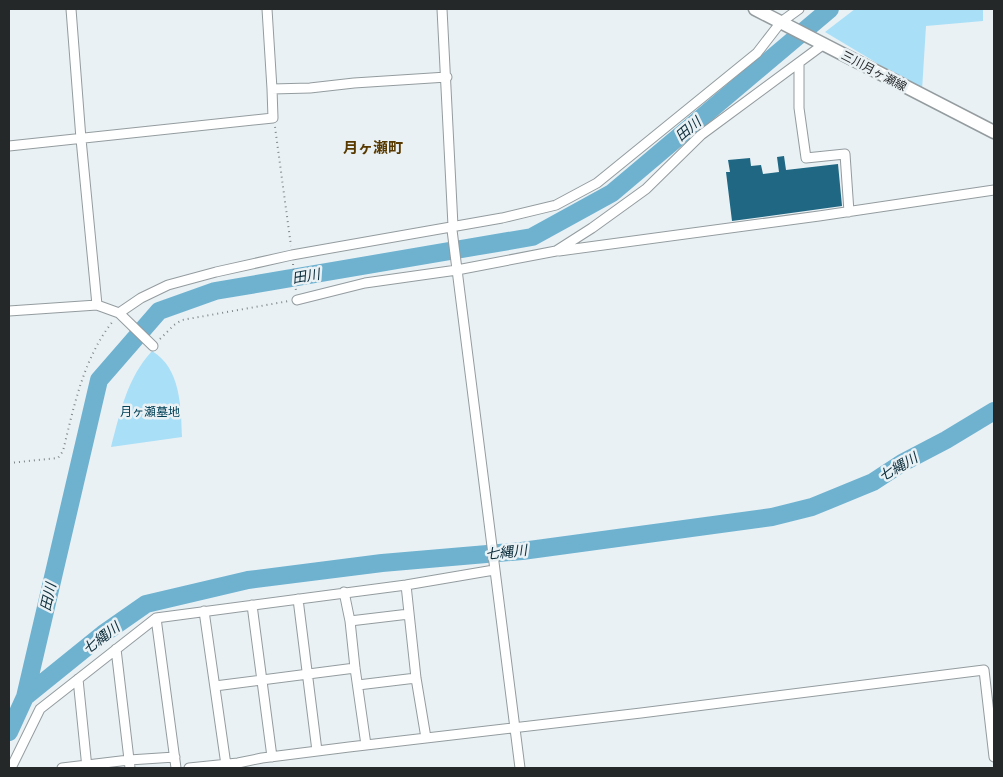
<svg xmlns="http://www.w3.org/2000/svg" width="1003" height="777" viewBox="0 0 1003 777" font-family="'Asap Condensed','Noto Sans JP',sans-serif">
	<style>
		.green { fill: #a9dff7 }
		.lines { fill: none; stroke-linecap: round; stroke-linejoin: round }
		.river { stroke: #6eb2d0; stroke-width: 18 }
		.building { fill: #1f6782 }
		.minor-casing { stroke: #949c9f; stroke-width: 11 }
		.secondary-casing { stroke: #949c9f; stroke-width: 15 }
		.path { stroke: #808688; stroke-width: 2; stroke-dasharray: 1 4; stroke-linecap: butt }
		.minor { stroke: #fff; stroke-width: 9 }
		.secondary { stroke: #fff; stroke-width: 12 }
		.labels { text-anchor: middle; stroke-width: 5; stroke-linejoin: round; paint-order: stroke }
		.street-label { font-size: 12px; fill: #252829; stroke: #e9f1f5 }
		.park-label { font-size: 12px; fill: #014055; stroke: #e9f1f5 }
		.water-label { font-size: 14px; font-style: italic; fill: #0c2d3a; stroke: #e9f1f5 }
		.quarter-label { font-size: 15px; font-weight: bold; fill: #583a00; stroke: #e9f1f5 }
	</style>
	<rect width="100%" height="100%" fill="#e9f1f5"/>
	<!-- green -->
	<path class="green" d="M855,9H983V21L926,26L922,90L825,32Z
		M152,351C181,368 181,408 182,437L111,447C120,413 127,378 152,351Z"/>
	<g class="lines">
		<!-- river -->
		<path class="river" d="M25,697L103,634L146,604L248,580L382,563L522,551L772,517L812,507L873,482L902,463L946,440L994,411
			M9,732L25,697L99,380L159,311L215,291L532,237L612,193L830,9"/>
	</g>
	<!-- building -->
	<path class="building" d="M784,156L786,170L838,164L842,206L732,221L726,172H730L728,160L750,158L751,166L761,165L763,174L779,172L777,157Z"/>
	<g class="lines">
		<defs>
			<path id="minor" d="M71,9L81,139L97,305
				M267,9L272,89
				M442,9L453,226L452,230L520,768
				M799,63V108L806,158L845,154L849,212
				M9,146L273,118L272,89L310,88L354,83L447,77
				M559,251L819,216L994,190
				M297,300L365,283L457,270L556,251L592,228L646,189L701,135L824,44
				M9,311L97,305L119,313L153,346
				M119,313L141,298L168,285L216,272L292,255L502,218L556,205L597,183L757,53L781,22L799,9
				M406,585L416,678L426,738
				M344,592L350,621L355,668L366,745
				M298,599L317,751
				M252,605L272,757
				M204,611L226,765
				M156,618L176,768
				M350,621L409,614
				M116,649L130,768
				M78,679L87,768
				M358,685L416,678
				M215,686L355,668
				M11,768L40,709L156,618L406,585L494,570
				M62,768L129,760L175,757
				M189,768L238,763L262,758L349,747L641,713L984,670L994,757"/>
			<path id="secondary" d="M755,9L994,132"/>
		</defs>
		<!-- minor casing -->
		<use href="#minor" class="minor-casing"/>
		<!-- secondary casing -->
		<use href="#secondary" class="secondary-casing"/>
		<!-- path -->
		<path class="path" d="M275,127L291,246
			M293,264L296,291
			M160,339L174,325L182,320L289,301
			M9,463L58,458L63,451C74,406 84,356 114,320"/>
		<!-- minor -->
		<use href="#minor" class="minor"/>
		<!-- secondary -->
		<use href="#secondary" class="secondary"/>
	</g>
	<g class="labels">
		<!-- street labels -->
		<g class="street-label">
			<text transform="translate(874 71) rotate(28)" y="4">三川月ヶ瀬線</text>
		</g>
		<!-- park labels -->
		<g class="park-label">
			<text x="150" y="416">月ヶ瀬墓地</text>
		</g>
		<!-- water labels -->
		<g class="water-label">
			<text transform="translate(688 129) rotate(-40)" y="5">田川</text>
			<text transform="translate(306 276) rotate(-10)" y="5">田川</text>
			<text transform="translate(898 467) rotate(-30)" y="5">七縄川</text>
			<text transform="translate(506 552) rotate(-6)" y="5">七縄川</text>
			<text transform="translate(48 597) rotate(-77)" y="5">田川</text>
			<text transform="translate(101 638) rotate(-37)" y="5">七縄川</text>
		</g>
		<!-- quarter labels -->
		<g class="quarter-label">
			<text x="373" y="153">月ヶ瀬町</text>
		</g>
	</g>
	<!-- border -->
	<rect width="1003" height="777" fill="none" stroke="#252829" stroke-width="20"/>
</svg>
